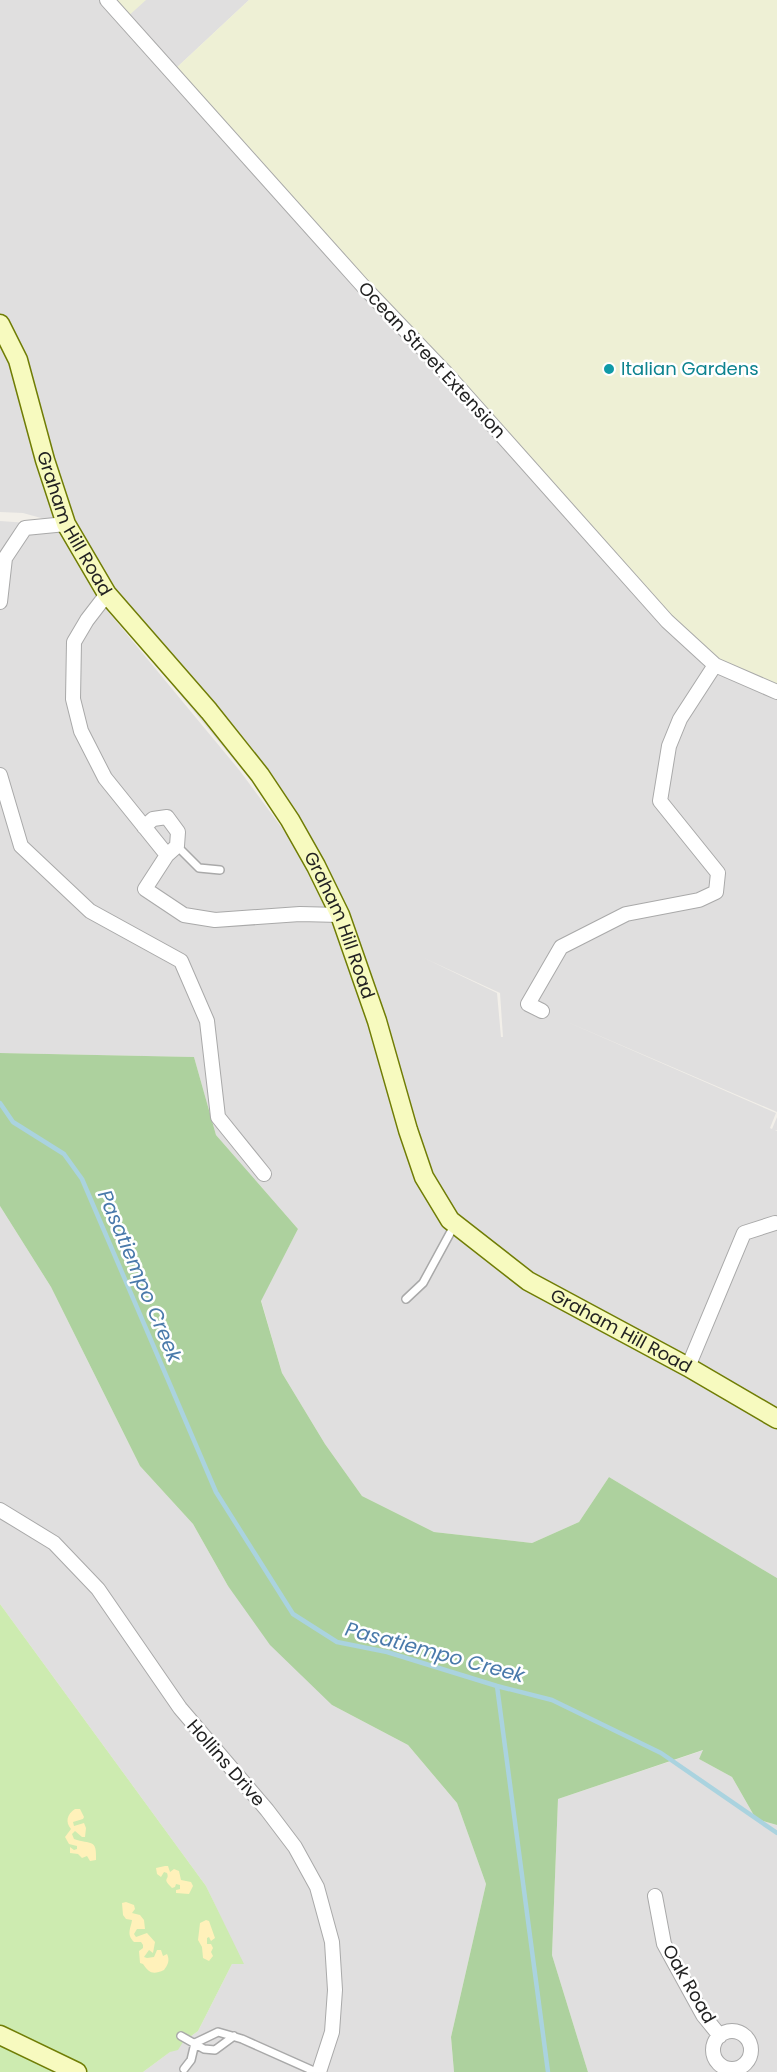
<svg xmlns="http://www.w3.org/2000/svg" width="777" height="2072" viewBox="0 0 777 2072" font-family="Poppins,sans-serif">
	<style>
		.residential { fill: #e0dfdf; fill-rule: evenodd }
		.farmland { fill: #eef0d5 }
		.grass { fill: #cdebb0 }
		.forest { fill: #add19e }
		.sand { fill: #fff1ba }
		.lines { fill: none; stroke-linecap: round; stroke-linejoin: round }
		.stream { stroke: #aad3df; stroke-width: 4.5 }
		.lane-casing { stroke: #a9a9a9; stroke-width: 10 }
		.street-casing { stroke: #a9a9a9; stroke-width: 16 }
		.secondary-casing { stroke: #707d05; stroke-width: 21 }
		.lane { stroke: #fff; stroke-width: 7 }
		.street { stroke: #fff; stroke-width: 14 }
		.secondary { stroke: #f7fabf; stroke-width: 18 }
		.culture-dot { fill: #0f9aa8; stroke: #fff; stroke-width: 2 }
		.labels { text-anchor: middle; stroke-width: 5; stroke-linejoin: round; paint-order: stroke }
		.street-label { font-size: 18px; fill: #222; stroke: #fff }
		.culture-label { font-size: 18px; fill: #0d838f; stroke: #fff; text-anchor: start }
		.water-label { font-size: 20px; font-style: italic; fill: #4a7aab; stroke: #fff }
	</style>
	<rect width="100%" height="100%" fill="#f2efe9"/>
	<!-- residential -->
	<path class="residential" d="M0,0H249L173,71L777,695V1112L565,1021L776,1113L770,1128L772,1129L777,1117V1130H775L777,1131V1578L609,1477L579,1522L532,1543L434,1532L362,1496L325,1444L282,1373L261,1300L298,1229L216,1135L194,1057L0,1053V521L70,526L23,513L0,512ZM75,541L109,608L252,782L301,854L240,771L106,609ZM424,958L500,993L503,1037H501L497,993Z
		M0,1206L51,1287L140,1466L193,1524L228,1586L332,1705L408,1745L457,1803L486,1884L451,2037L454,2072H143L198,2031L232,1964H243L206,1886L0,1604Z
		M704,1750L699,1759L732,1777L756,1819L777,1825V2072H588L552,1955L558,1799Z"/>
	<!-- farmland -->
	<path class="farmland" d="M108,0H146L125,19Z
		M249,0H777V695L709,666L173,71Z"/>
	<!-- grass -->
	<path class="grass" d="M0,1604L206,1886L244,1964H232L198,2031L183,2042L178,2050L170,2052L143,2072H0Z"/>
	<!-- forest -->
	<path class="forest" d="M0,1053L194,1057L216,1135L298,1229L261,1301L282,1373L325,1444L362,1496L434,1532L532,1543L579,1522L609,1477L777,1578V1825L756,1819L732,1777L699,1759L703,1750L558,1799L552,1955L588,2072H454L451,2037L486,1884L457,1803L408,1745L332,1705L270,1645L228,1586L193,1524L140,1466L51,1287L0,1206Z"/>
	<!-- sand -->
	<path class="sand" d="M75,1809H80L84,1817L83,1819L73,1822L74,1826L84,1823L86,1828L85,1837H82L75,1831L72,1834L74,1839C91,1845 97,1838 96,1860L90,1861L87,1856L82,1858L78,1854L70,1853V1847L74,1850L77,1849V1846L69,1844L65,1837L71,1829C65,1822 67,1814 75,1809Z
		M165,1866H168L170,1872L174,1869L179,1871L181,1880L191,1882L193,1886L189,1894L176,1893V1890L180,1889V1885L176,1884L175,1887L172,1888C161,1877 170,1881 167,1873L164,1872L161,1877L157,1874L156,1868Z
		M126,1902L134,1905L135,1909L132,1913L140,1915L144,1920L145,1929H137L134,1934L136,1937L147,1933L155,1942L153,1953L149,1950L144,1957L147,1958L154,1957L157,1950H161L163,1956L167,1954C170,1960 168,1965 164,1970C153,1975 149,1973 143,1964L140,1963L139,1951L143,1948V1945L141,1942H134C126,1934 131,1928 132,1920L126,1919L123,1915L122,1903Z
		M206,1920L209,1921L215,1938L211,1941L209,1937L207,1938V1944H211L213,1948L211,1952L213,1956L209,1961L203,1958L202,1947L198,1940L200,1923Z"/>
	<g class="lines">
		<!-- stream -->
		<path class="stream" d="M0,1103L13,1122L64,1154L82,1179L216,1492L293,1614L337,1642L387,1652L497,1686L552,1700L661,1753L777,1833
			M497,1686L548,2072"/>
		<defs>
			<path id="lane" d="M177,846L199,868L220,870
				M406,1299L423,1283L454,1226
				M181,2036L204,2049L215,2050L234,2036
				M184,2069L191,2060L195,2043L218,2032L242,2039L316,2072"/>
			<path id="street" d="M107,0L363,286L446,373L667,621L715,665L777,692
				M107,594L87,620L74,642L73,699L81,731L105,778L167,855L145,889L184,915L215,920L300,914L340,915
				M0,602L5,558L25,528L66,524
				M0,775L21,846L90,911L181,961L207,1021L218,1117L264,1174
				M144,827L153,819L167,817L178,832L177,846L167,855
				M542,1011L528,1004L561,947L626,914L699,900L716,892L718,873L660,801L669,746L680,719L715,665
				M688,1367L744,1233L775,1223
				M0,1510L54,1543L98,1589L180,1708L267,1810L295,1847L317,1887L332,1942L335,1990L332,2032L319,2072
				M655,1896L664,1944L703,2015L720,2036
				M713 2050a19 19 0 1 1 38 0a19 19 0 1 1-38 0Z"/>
			<g id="secondary">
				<path id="s1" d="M0,324L18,360L45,460L66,524L107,594L209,711L260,775L290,820L316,866L340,915L377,1021L408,1130L424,1177L450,1220L528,1281L688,1367L777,1419"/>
				<path d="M0,2035L77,2072"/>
			</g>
		</defs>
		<!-- lane casing -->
		<use href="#lane" class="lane-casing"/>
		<!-- street casing -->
		<use href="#street" class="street-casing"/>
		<!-- secondary casing -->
		<use href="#secondary" class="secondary-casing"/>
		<!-- lane -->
		<use href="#lane" class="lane"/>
		<!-- street -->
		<use href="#street" class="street"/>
		<!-- secondary -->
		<use href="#secondary" class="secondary"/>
	</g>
	<!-- markers -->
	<circle class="culture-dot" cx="609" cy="369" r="6"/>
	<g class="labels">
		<!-- street labels -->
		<g class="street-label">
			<text transform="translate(432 360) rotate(47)" y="6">Ocean Street Extension</text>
			<text dy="6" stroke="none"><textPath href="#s1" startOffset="214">Graham Hill Road</textPath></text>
			<text dy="6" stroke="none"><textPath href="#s1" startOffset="700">Graham Hill Road</textPath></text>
			<text dy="6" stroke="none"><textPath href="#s1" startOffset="1221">Graham Hill Road</textPath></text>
			<text transform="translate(226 1763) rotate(49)" y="6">Hollins Drive</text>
			<text transform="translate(689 1984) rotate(60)" y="6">Oak Road</text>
		</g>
		<!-- culture labels -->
		<g class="culture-label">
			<text x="621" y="375">Italian Gardens</text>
		</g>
		<!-- water labels -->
		<g class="water-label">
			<text transform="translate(140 1276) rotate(67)" y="7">Pasatiempo Creek</text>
			<text transform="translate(435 1652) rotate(15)" y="7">Pasatiempo Creek</text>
		</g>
	</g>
</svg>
